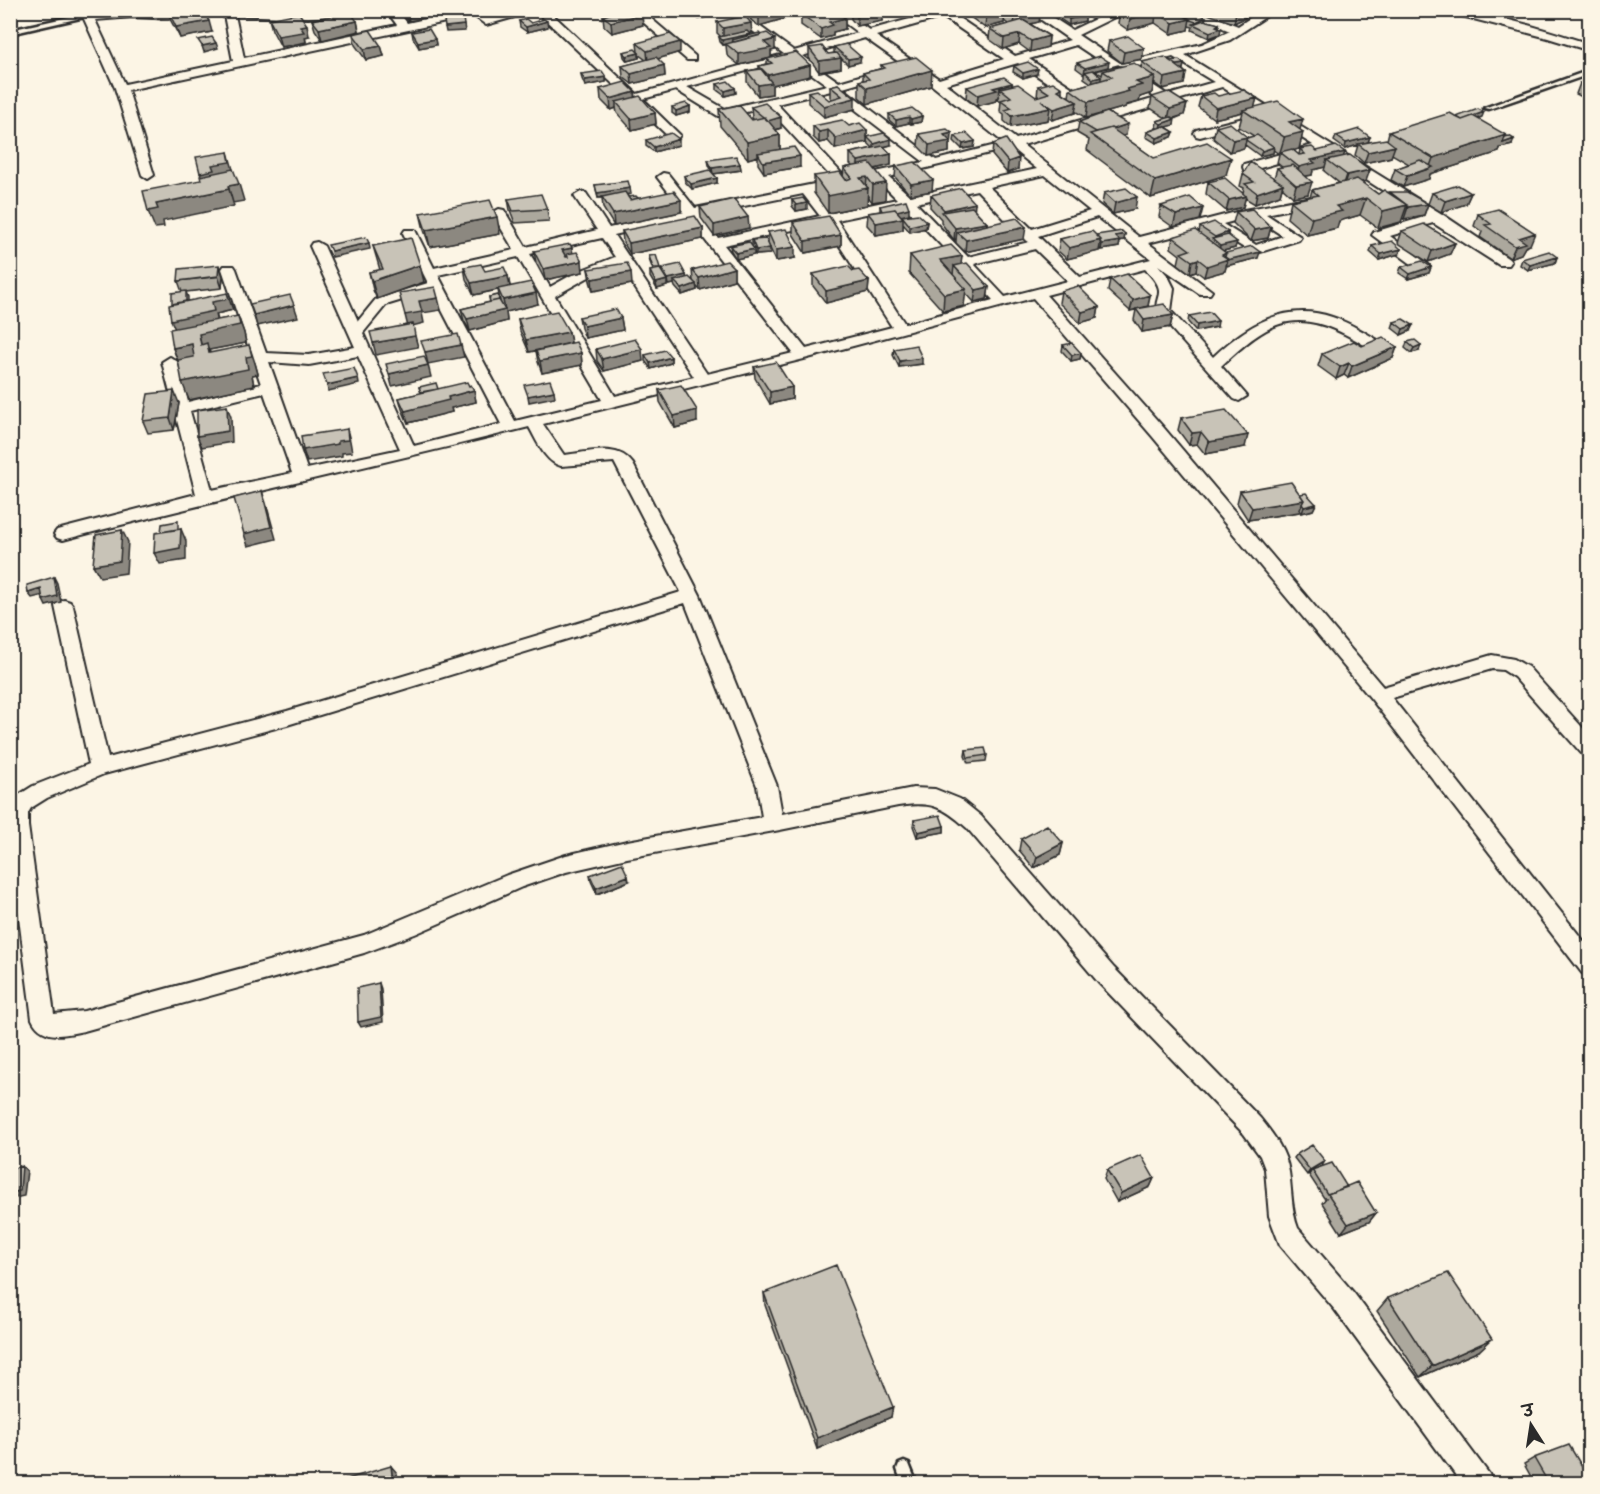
<svg xmlns="http://www.w3.org/2000/svg" width="1600" height="1494" viewBox="0 0 1600 1494" font-family="'Patrick Hand','Playpen Sans Deva',sans-serif">
	<style>
		.lines { fill: none; stroke-linecap: round; stroke-linejoin: round }
		.lane-casing { stroke: #2b2b2b; stroke-width: 5 }
		.street-casing { stroke: #2b2b2b; stroke-width: 4 }
		.lane { fill: #fcf5e5; fill-rule: evenodd }
		.street { fill: #fcf5e5; fill-rule: evenodd }
		.wall { fill: #aca89d; stroke: #2b2b2b; stroke-width: 1.5 }
		.shaded-wall { fill: #8c8880; stroke: #2b2b2b; stroke-width: 1.5 }
		.building { fill: #c8c3b7; stroke: #2b2b2b; stroke-width: 1.5 }
	</style>
	<rect width="100%" height="100%" fill="#fcf5e5"/>
	<filter id="ink" filterUnits="userSpaceOnUse"><feTurbulence type="fractalNoise" baseFrequency=".0167" numOctaves="2"/><feDisplacementMap in="SourceGraphic" scale="12" xChannelSelector="R" yChannelSelector="G"/><feConvolveMatrix kernelMatrix="1 2 1 2 8 2 1 2 1" color-interpolation-filters="sRGB"/></filter>
	<g filter="url(#ink)">
		<g class="lines">
			<defs>
				<path id="lane" d="M87,13L90,15L89,16L10,34V30Z
					M1590,70V74L1489,109L1484,108Z
					M904,1462L909,1464L917,1484H902L897,1469L899,1464Z"/>
				<path id="street" d="M80,10H91L92,13C129,10 163,14 199,10H367L362,13L308,18L235,15L244,58L397,25L386,10H397L407,23L467,10H482L488,18L516,10H548L637,94L784,54L724,10H737L794,51L858,33L827,10H840L869,30L943,10H962L953,14L1015,56L1070,40L1027,10H1041L1072,30L1114,10H1129L1078,35L1120,63L1202,44L1230,31L1186,13L1185,10H1199L1238,26L1262,10H1276L1230,40L1185,55L1442,214L1509,259L1511,262L1509,265H1499L1433,223L1390,236L1429,265L1427,268H1417L1372,235L1374,232L1424,217L1321,151L1249,171L1244,170L1243,167L1244,164L1313,145L1270,118L1200,137L1196,136L1194,133L1196,130L1263,113L1222,87L1023,145L1139,237L1244,210L1316,196L1321,197L1323,200L1321,203L1266,214L1301,237L1299,240L1254,254L1210,227L1148,243L1212,291L1210,294H1200L1158,265L1168,276L1174,288L1171,311L1213,357C1246,326 1285,301 1332,317C1351,323 1368,335 1385,344L1387,347L1385,350C1374,353 1365,345 1356,340C1294,305 1269,321 1221,366L1247,396L1239,401L1234,399L1159,315C1149,296 1173,296 1145,269L1046,295L1164,428L1383,687L1492,655L1514,659L1528,667L1590,736V757L1583,755L1514,677L1503,670L1492,669L1392,698L1590,949V975L1582,973L1372,700L1152,436L1033,298L808,358L543,424L564,455C587,453 618,442 633,464L700,595L777,786L782,814L913,788L935,789L960,799L981,816L1114,968L1260,1118C1273,1134 1286,1151 1289,1172C1292,1191 1291,1210 1298,1228L1353,1292L1489,1474L1493,1484H1462L1335,1310L1280,1245L1269,1216L1265,1169L1260,1156L1244,1134L1098,982L967,828C943,806 930,801 898,806L780,830L627,858L566,872L522,887L415,934L364,953L84,1031C65,1035 42,1041 32,1019L10,848V808L17,796L33,786L89,764L55,606L58,602L64,600L70,602L73,606L108,758L287,711L681,592L614,462L561,466C545,462 537,441 529,427C374,466 218,499 63,540L57,538L54,534L57,530L196,494L162,362L170,357L178,362L188,402L261,384L222,269L224,266H234L236,269L266,353L309,355L355,347L310,246L312,243L317,242L324,246L358,321L376,299L428,283L403,233L405,230H415L434,268L514,250L492,213L499,209L504,210L526,247L597,230L574,196L581,192L586,193L609,228L683,211L657,177L663,173L668,174L695,208L834,180L767,107L725,117L718,116L676,90L643,99L680,135L678,138H670L536,11L486,25L474,16L128,90L154,175L148,179L142,175L115,88ZM224,15L233,61L125,84L95,20L133,17L176,19ZM943,17L1004,59L939,79L876,36ZM865,38L933,86L1004,143L936,160L843,88L891,74V70L887,68L839,82L802,56ZM1076,45L1156,98L1016,139L946,84L1018,63L1077,102H1085V96L1029,59ZM1173,57L1214,82L1168,95L1128,69ZM791,59L827,85L725,109L687,87ZM831,91L924,162L846,178L777,104ZM1011,148L1037,169L910,196L889,177ZM1045,175L1090,211L1032,229L989,187ZM877,179L897,199L832,213L815,192ZM977,190L1023,238L1029,242L968,257L916,203ZM803,194L820,216L718,238L700,215ZM904,206L993,300L905,324L837,220ZM1252,216L1283,236L1256,245L1223,224ZM1097,217L1151,259L1080,277L1038,236ZM688,218L793,353L707,374L614,235ZM825,223L892,327L806,349L724,245ZM602,238L615,257L577,272L550,287L530,254ZM1035,249L1068,281L1005,297L974,264ZM518,257L602,400L515,421L438,275ZM620,265L694,377L615,396L555,296L587,278ZM432,291L501,424L414,446L363,333L386,305ZM358,356L400,449L307,469L269,362L309,365ZM264,393L292,473L212,490L190,411ZM685,603L757,786L762,817L627,841L566,855L507,875L364,935L84,1011L54,1014L28,826V813L31,808L47,798L104,774L287,725Z
					M629,10H641L695,56V60H687Z
					M1438,10C1487,10 1543,29 1590,44V51L1548,38Z"/>
			</defs>
			<!-- lane casing -->
			<use href="#lane" class="lane-casing"/>
			<!-- street casing -->
			<use href="#street" class="street-casing"/>
			<!-- lane -->
			<use href="#lane" class="lane"/>
			<!-- street -->
			<use href="#street" class="street"/>
		</g>
		<!-- wall -->
		<path class="wall" d="M168,10L212,32L180,38L171,21Z
			M403,10L428,12L429,17L409,21L404,16Z
			M691,10H727V12L699,19L691,13Z
			M750,10H790V17L759,26L751,20Z
			M840,10H901L884,14L882,13V21L857,26L851,19V12L844,14Z
			M915,10H943V12L924,17Z
			M969,10H1040L1039,22L1030,24L1049,36L1048,47L1030,52L1019,44L1003,49L989,39L990,29L1008,24L1004,21V23L985,28L969,16Z
			M1122,10H1186L1179,13L1182,15L1206,17L1205,21L1219,24V28L1220,34L1209,38L1192,30L1193,27L1188,26V30L1171,34L1155,23L1128,30L1118,23L1120,12H1121Z
			M1193,10H1247L1245,18L1234,23L1204,13V11L1199,13Z
			M1318,10H1330L1325,13Z
			M1474,10H1490V12L1488,17L1474,16Z
			M1061,13L1085,16V21L1069,25L1060,19Z
			M801,14L845,18V29L833,32V36L821,39L801,25Z
			M603,16L643,25L612,33L604,26Z
			M269,19L309,36L305,37L306,42L281,47L272,30Z
			M312,20L357,21L359,31L322,40L315,30Z
			M519,21L531,23L548,27L527,32L520,27Z
			M717,22L752,33L749,34L750,35L775,50L771,51V58L810,65V76L772,85V94L758,96L747,82V71L759,69V66L767,64V59H769L739,65L727,55L726,45H723L720,42L719,37H721L717,33Z
			M412,32L435,39L436,45L419,48L413,38Z
			M353,34L381,46L384,56L366,60L355,45Z
			M1109,41L1144,48L1142,59L1122,63L1107,51Z
			M637,43L680,52L657,59L664,65L665,76L632,84L623,77L622,66L646,60L639,55V58L627,61L624,57L623,52H638Z
			M834,47L860,62L848,65L841,58V68L819,72L809,58V48L828,54L835,53L834,52Z
			M1170,61L1184,64L1183,69H1182L1186,73L1184,84L1162,89L1154,83L1152,93L1140,97L1139,102L1126,105V107L1108,112L1126,135L1123,136L1154,158L1226,175L1151,198L1087,150L1089,140L1077,133L1079,122L1102,114L1086,118L1075,111V113L1052,120L1049,118L1048,120L1011,127L1004,121V114L1000,111L1001,101L998,99L999,97L996,98V101L977,106L966,98L967,87L1012,83V85L1036,97H1037L1038,86L1062,88V92L1069,97L1070,89L1091,83L1084,78V74L1076,68L1077,63L1108,67L1094,71L1096,72V71L1120,66L1141,68L1142,62Z
			M881,65L931,86L867,104L859,97V81L863,80V73L881,69Z
			M1014,66L1037,74L1023,78L1013,72Z
			M581,74L606,77V82L585,86L582,79Z
			M1590,80V101L1576,94L1580,83Z
			M717,84L735,88L736,93L725,96L717,90Z
			M838,84L855,109L824,117L808,103V92L829,100L832,99L830,97V86Z
			M600,89L635,92L636,97L655,113L656,124L632,130L617,113L616,108L611,110L601,100Z
			M1201,96H1218L1257,98L1254,107L1303,132L1299,149L1293,150L1299,155L1300,149L1317,151L1343,156L1366,181L1362,182L1378,194L1389,193L1390,192L1428,204L1432,193H1471L1466,204L1441,212L1428,204L1424,215L1404,219L1402,218L1401,222L1378,228L1360,215L1339,221L1337,228L1307,235L1287,218L1291,201L1310,197L1312,190L1339,183L1324,171L1325,167L1313,170L1312,175L1305,176L1308,194L1293,197L1282,187L1280,195L1255,204L1245,198L1243,207L1226,211L1206,194L1208,182L1243,193L1244,188L1240,186L1243,174L1274,178L1277,168L1282,167L1277,163L1279,154L1273,150V153L1260,156L1245,145L1244,148L1230,152L1213,138L1216,127L1247,137V138L1254,136L1239,127L1243,112L1214,119L1198,107Z
			M1152,97L1187,104L1184,115L1174,119V125L1166,127L1174,132L1172,137L1156,143L1146,137L1147,132L1157,128L1156,127L1157,121L1166,118L1150,108Z
			M690,106V112L676,116L672,113V107Z
			M751,107L781,128L776,130L780,135V149L800,167L764,173L758,164V156L748,159L720,126L719,109L752,120H754L752,118Z
			M889,114L922,116L921,122L911,124L909,123L896,126L889,120Z
			M1456,117H1482L1477,119L1505,137L1512,145L1500,148L1499,152L1430,174L1429,179L1403,187L1391,180L1395,169L1409,164L1392,154L1391,157L1364,163L1355,155L1358,145L1345,149L1334,141L1336,136L1370,137L1368,142L1387,140L1389,132Z
			M813,126H849L867,130V142L835,149L828,141L819,143L813,137Z
			M952,133L951,144H949V152L928,156L918,146L919,134Z
			M955,136L975,141L974,147L962,149L954,141Z
			M867,137L891,145L884,147L891,154V165L875,169L885,200L872,202L867,195V205L828,213L814,193V176L843,177L844,168L852,166L850,164V153L873,148L867,142Z
			M646,140L679,145L654,152L646,146Z
			M993,144L1018,169L1007,173L992,155Z
			M708,160L740,164L741,170L713,174L717,178V183L692,189L685,182L684,176L712,172L709,165Z
			M896,166L932,191L910,195L895,177Z
			M595,185L631,194L626,195L628,197L638,198L681,212L614,226L603,208L602,198H598Z
			M1104,193L1135,209L1113,214L1102,204Z
			M931,195L974,209L987,223V225L1024,239L965,252L956,243V239L954,240L941,223V219L930,207Z
			M508,199L547,209L549,221L515,223L510,210Z
			M792,200L807,209L796,211L792,206Z
			M880,206L909,214L901,216L927,222L926,228L910,232L903,224V230L876,235L867,225L868,213L880,211Z
			M1161,206L1200,220L1173,227L1159,217Z
			M700,207L749,228L714,236L701,218Z
			M1236,212L1271,227L1268,238L1251,241L1233,223Z
			M420,213L500,234L430,247L424,230Z
			M1478,214L1530,245L1525,247L1521,254L1510,258L1480,237L1482,232L1474,226Z
			M793,222L841,235V246L805,253L793,234Z
			M1200,227L1228,232V235L1235,248L1223,251L1226,253L1258,258L1226,266L1225,271L1204,277L1196,271L1190,273L1178,264L1180,255L1171,248L1173,237L1199,233Z
			M703,228V239L630,254L623,242L622,231Z
			M1402,231L1455,243L1450,254L1428,262L1398,243Z
			M768,232L795,258L776,261L768,244Z
			M1125,234L1124,240L1120,241L1119,247L1101,250L1099,248V251L1067,259L1058,251L1060,239L1096,235Z
			M752,240L770,254L756,255L754,252V255L736,259L731,251L730,246H752Z
			M373,246L424,282L377,299L373,290L369,272L380,270L378,263Z
			M1372,246L1399,254L1379,260L1370,252Z
			M534,251L573,253L583,272L545,280L536,263Z
			M910,255L961,265L989,287L987,299L974,302L965,292L964,306L943,311L909,273Z
			M649,256L660,268L662,273V268L686,275V278L693,281L692,270L734,268V280L700,290L696,286L697,290L682,295L675,287L674,284L669,285L667,282V286L657,289L650,277V271L653,270L650,262Z
			M1557,257L1555,263L1528,270L1520,265L1522,259Z
			M464,267L508,276L510,286L538,304L506,312L507,321L470,331L464,321L461,309L490,302L489,297L500,301L498,290L474,295L466,279Z
			M1401,267H1431L1429,273L1408,279L1399,273Z
			M588,269L632,284L593,291L590,281Z
			M853,271L869,281L868,292L826,303L813,286V274Z
			M223,276L222,288L186,292L188,297V301L231,304L233,310L216,314L218,320L238,316L244,333L246,343L209,350L210,353L255,363L258,374L252,375L254,386L189,400L178,362L173,348L175,328L172,304L182,292L178,281Z
			M1110,279L1150,295L1148,306L1173,315L1170,327L1142,332L1134,320L1136,310L1130,311L1108,291Z
			M1061,291L1099,307L1097,318L1080,323L1059,303Z
			M1189,316L1217,327L1196,331L1188,322Z
			M579,317L621,318L623,330L585,338L581,328Z
			M518,319L569,332L571,343L581,353L582,365L542,373L538,362L536,351L529,352L520,331Z
			M1394,322L1410,331L1401,335L1392,328Z
			M1407,342L1419,351L1411,353L1405,348Z
			M1063,345L1081,353L1080,359L1071,361L1062,351Z
			M1362,346L1397,347L1393,358L1348,378L1344,375L1336,379L1318,366L1322,354Z
			M596,349L643,361L604,371L597,361Z
			M894,349L922,364L899,367L893,355Z
			M645,355L671,357V363L651,369L645,361Z
			M754,367L792,387V399L770,404L755,378Z
			M469,386L474,390L476,402L451,408L452,412L408,423L402,409L399,398L421,393L419,387L438,389Z
			M659,390L697,422L675,428L660,402Z
			M179,403L174,430L148,433L143,421Z
			M1181,418L1245,447L1205,454L1197,444L1189,445L1178,430Z
			M1240,491L1300,494L1316,504L1313,510L1302,513L1300,510L1299,512L1248,520L1237,503Z
			M966,750L987,755L986,761L968,763L965,756Z
			M914,820L944,826V832L917,837L913,826Z
			M1021,839L1063,843L1060,855L1034,868L1019,850Z
			M590,875L629,881L597,894L591,881Z
			M1297,1154L1322,1166L1319,1168L1347,1186L1376,1213L1369,1222L1341,1233L1322,1203L1326,1198H1324L1309,1175L1310,1173L1307,1175L1294,1158Z
			M1107,1170L1154,1178L1150,1187L1117,1202L1104,1179Z
			M764,1293L891,1417L817,1449L765,1305Z
			M1388,1298L1479,1351L1420,1377L1377,1311Z
			M1534,1458L1590,1484H1535L1524,1464Z"/>
		<!-- shaded-wall -->
		<path class="shaded-wall" d="M450,10H467V12L450,15Z
			M655,10H673L655,15Z
			M698,10H727V12L699,19Z
			M777,10H790V17L759,26V15Z
			M844,10H851V12L844,14Z
			M885,10H901L884,14Z
			M924,10H943V12L924,17Z
			M1235,10H1247L1245,18L1234,23L1236,12Z
			M882,11V21L857,26V15Z
			M1041,11L1039,22L1013,28L1015,17Z
			M428,12L429,17L409,21L408,16Z
			M1005,12L1004,23L985,28L986,17Z
			M1156,12L1155,23L1128,30L1130,19Z
			M642,14L643,25L612,33L611,22Z
			M1085,16V21L1069,25V19Z
			M845,18V29L833,32V36L821,39V29L829,22Z
			M1190,19L1188,30L1171,34L1173,23Z
			M209,21L212,32L180,38L176,27Z
			M357,21L359,31L322,40L319,29Z
			M547,21L548,27L527,32L526,27Z
			M751,23L752,33L723,39V28Z
			M1219,24L1218,29L1221,28L1220,34L1209,38L1210,32Z
			M307,25L309,36L305,37L306,42L281,47L278,36L300,26Z
			M464,25L465,31L446,32L445,27Z
			M750,34V39L732,40L733,43L723,45L722,40Z
			M1020,34L1019,44L1003,49L1004,38Z
			M1049,36L1048,47L1030,52L1031,41Z
			M435,39L436,45L419,48L418,42Z
			M775,39V50L771,51V58L739,65V50Z
			M680,42V52L648,62L647,51Z
			M216,43L218,48L204,52L202,46Z
			M381,46L384,56L366,60L364,49Z
			M1144,48L1142,59L1122,63L1124,52Z
			M639,53V58L627,61L626,56Z
			M861,57L860,62L848,65V59Z
			M841,58V68L819,72V61Z
			M1109,62L1108,67L1086,73L1085,72L1084,74L1085,68Z
			M1184,64L1183,69L1170,72L1171,66Z
			M664,65L665,76L632,84L631,74Z
			M810,65V76L772,85V94L758,96V85L768,83V75Z
			M1038,69L1037,74L1023,78V73Z
			M932,70L931,86L867,104V88Z
			M1186,73L1184,84L1162,89L1164,78Z
			M606,77V82L585,86V80Z
			M1101,77V82L1092,84L1093,79Z
			M1155,77L1152,93L1140,97L1139,102L1126,105V107L1086,118L1088,102L1127,89L1136,82Z
			M1012,83L1011,94L1000,88L999,97L996,98V101L977,106L978,95L993,88Z
			M735,88L736,93L725,96V91Z
			M635,92L636,103L616,102V108L611,110L610,99Z
			M855,98V109L824,117V106Z
			M1257,98L1254,109L1243,110V112L1214,119L1216,108Z
			M1077,102L1075,113L1052,120L1054,109Z
			M1187,104L1184,115L1168,120L1170,109Z
			M690,106V112L676,116V111Z
			M1050,108L1048,120L1011,127L1012,116Z
			M1484,112L1482,117L1455,127L1457,122Z
			M655,113L656,124L632,130L631,119Z
			M922,116L921,122L911,124V119Z
			M781,117V128L755,136V124Z
			M909,117V123L896,126V120Z
			M1175,119L1174,125L1160,129L1161,124Z
			M1303,119L1299,133L1303,132L1299,149L1282,154L1280,152L1289,122Z
			M1128,124L1126,135L1103,143L1099,134Z
			M828,130V141L819,143V132Z
			M867,130V142L835,149L836,138Z
			M1174,132L1172,137L1156,143L1157,138Z
			M952,133L951,144H949V152L928,156L929,145L944,135Z
			M780,135V151L758,153V156L748,159L747,142Z
			M1506,135L1503,143L1514,139L1512,145L1500,148L1499,152L1430,174L1429,179L1403,187L1407,176L1429,169L1433,158Z
			M1247,137L1244,148L1230,152L1233,140Z
			M1370,137L1368,142L1345,149L1346,143Z
			M679,139V145L654,152V147Z
			M891,139V145L874,149V144Z
			M975,141L974,147L962,149L963,144Z
			M1395,146L1391,157L1364,163L1368,152Z
			M1274,147L1273,153L1260,156L1262,151Z
			M228,152L234,173L204,184L200,173L212,165Z
			M1345,152L1341,164L1327,160L1325,167L1313,170L1312,175L1296,178L1299,167L1311,160Z
			M891,154V165L858,173V161Z
			M800,156V167L764,173L763,162Z
			M1019,158L1018,169L1007,173L1008,162Z
			M1231,158L1226,175L1151,198L1155,181Z
			M740,164L741,170L713,174L712,168Z
			M1370,170L1366,181L1343,187L1347,175Z
			M867,177L866,189L868,188L867,205L828,213V196L860,178Z
			M717,178V183L692,189L691,184Z
			M933,180L932,191L910,195L911,184Z
			M1312,182L1308,194L1293,197L1296,185Z
			M886,183L885,200L872,202L873,185Z
			M239,184L244,201L233,203L228,186Z
			M1283,184L1280,195L1255,204L1257,193Z
			M630,188L631,194L598,198L597,193Z
			M229,189L234,206L163,221L164,227L155,228L148,211L156,204Z
			M1471,193L1466,204L1441,212L1445,201Z
			M1246,196L1243,207L1226,211L1229,200Z
			M1137,197L1135,209L1113,214L1115,203Z
			M1366,198L1360,215L1339,221L1337,228L1307,235L1312,218L1336,206Z
			M681,200V212L614,226L613,214Z
			M807,203V209L796,211V205Z
			M975,203L974,214H944V210Z
			M1428,204L1424,215L1404,219L1408,207Z
			M1407,205L1401,222L1378,228L1383,211Z
			M909,208V214L883,220V214Z
			M1203,208L1200,220L1173,227L1176,215Z
			M497,217L500,234L430,247L426,230Z
			M748,217L749,228L714,236V225Z
			M903,218V230L876,235V223Z
			M927,222L926,228L910,232V226Z
			M987,223L986,234L957,232L956,239L954,240L955,228Z
			M1026,227L1024,239L965,252L966,240Z
			M1271,227L1268,238L1251,241L1255,230Z
			M703,228V239L630,254L629,243Z
			M1228,232L1227,237L1214,241L1215,237Z
			M1535,233L1530,245L1525,247L1521,254L1510,258L1519,238Z
			M1125,234L1124,240L1114,241L1115,236Z
			M841,235V246L805,253V241Z
			M1101,240L1099,251L1067,259L1069,248Z
			M1120,241L1119,247L1101,250L1102,244Z
			M1237,242L1235,248L1219,252L1220,246Z
			M369,243L370,249L332,257L331,251Z
			M1455,243L1450,254L1428,262L1432,251Z
			M795,247V258L776,261V250Z
			M572,248L574,260L568,257L567,254L568,261L562,250Z
			M770,248V254L756,255V250Z
			M754,249V255L736,259V253Z
			M1401,249L1399,254L1379,260L1381,254Z
			M1260,252L1258,258L1226,266L1227,260Z
			M1226,253L1228,259L1225,271L1204,277L1207,266L1222,255Z
			M962,256L960,273L954,266L953,275L940,260Z
			M1557,257L1555,263L1528,270L1530,265Z
			M1198,259L1196,271L1190,273L1192,261Z
			M582,261L583,272L545,280L543,269Z
			M219,265L223,276L222,288L218,276Z
			M420,265L424,282L377,299L372,281Z
			M1431,267L1429,273L1408,279L1410,274Z
			M734,268V280L700,290L699,278Z
			M631,272L632,284L593,291L592,279Z
			M686,275L687,281H674V284L669,285L668,279Z
			M508,276L510,287L474,295L471,283Z
			M667,280V286L657,289L656,283Z
			M869,281L868,292L826,303V291Z
			M696,284L697,290L682,295V289Z
			M989,287L987,299L974,302L976,290Z
			M966,289L964,306L943,311L944,294Z
			M227,293L233,310L216,314L218,323L176,332L171,320L212,302Z
			M536,293L538,304L506,312L507,321L470,331L467,319L505,310L503,300Z
			M1150,295L1148,306L1130,311L1133,300Z
			M438,298L441,310L422,313L424,323L408,327L405,315L419,301Z
			M294,305L298,317L257,326L254,315Z
			M1099,307L1097,318L1080,323L1082,312Z
			M1173,315L1170,327L1142,332L1144,320Z
			M238,316L244,333L246,343L209,350L213,361L201,345L199,334Z
			M621,318L623,330L585,338L584,326Z
			M1218,321L1217,327L1196,331L1197,325Z
			M1413,325L1410,331L1401,335L1403,329Z
			M569,332L571,343L529,352L526,340Z
			M415,336L418,347L376,355L373,343Z
			M192,344L199,362L180,366L173,348Z
			M249,345L255,363L258,374L252,375L254,386L189,400L182,382L246,357Z
			M461,345L464,357L428,364L425,352Z
			M1421,345L1419,351L1411,353L1414,348Z
			M1397,347L1393,358L1348,378L1352,366Z
			M642,349L643,361L604,371L602,359Z
			M581,353L582,365L542,373L540,361Z
			M1081,353L1080,359L1071,361L1072,355Z
			M671,357V363L651,369L650,363Z
			M922,358V364L899,367L900,361Z
			M1349,363L1344,375L1336,379L1340,367Z
			M428,365L431,377L392,386L389,374Z
			M358,378L359,384L328,391L327,385Z
			M792,387V399L770,404V392Z
			M474,390L476,402L451,408L452,412L408,423L405,411L448,397Z
			M174,391L179,403L174,430L170,418Z
			M554,391L555,397L529,402L528,396Z
			M227,406L231,417L232,442L202,447L197,436Z
			M697,410V422L675,428L674,416Z
			M347,429L350,441L352,452L342,453V456L307,462L303,450L338,441Z
			M1201,432L1197,444L1189,445L1192,433Z
			M1248,435L1245,447L1205,454L1209,442Z
			M262,491L266,503L276,539L248,546L244,534Z
			M1304,500L1299,512L1248,520L1252,508Z
			M1316,504L1313,510L1302,513L1304,507Z
			M181,529L186,541V560L160,564L154,553Z
			M122,530L128,542L126,573L100,577L93,565Z
			M54,577L57,583L61,602L46,606L43,600Z
			M41,589L44,595L32,598L28,593Z
			M944,826V832L917,837L918,832Z
			M1063,843L1060,855L1034,868L1037,857Z
			M628,876L629,881L597,894L596,888Z
			M379,983L381,989L383,1022L361,1027L358,1022Z
			M1325,1161L1322,1166L1313,1171L1312,1170L1310,1173L1307,1175L1310,1170Z
			M22,1166L27,1171L24,1196L10,1199V1193Z
			M1154,1178L1150,1187L1117,1202L1121,1193Z
			M1376,1213L1369,1222L1341,1233L1348,1224Z
			M1492,1339L1479,1351L1420,1377L1432,1366Z
			M893,1407L891,1417L817,1449V1438Z
			M391,1466L397,1473L398,1484H393Z"/>
		<!-- building -->
		<path class="building" d="M168,10H202L209,21L176,27Z
			M403,10H426L428,12L408,16Z
			M622,10H637L642,14L611,22L603,16Z
			M752,10H777L759,15Z
			M815,10H835L845,18L829,22L833,25L821,29L801,14Z
			M853,10H882V11L857,15Z
			M977,10H1003L1005,12L986,17Z
			M1005,10H1040L1041,11L1015,17Z
			M1074,10H1078L1085,16L1069,19L1061,13Z
			M1127,10H1176L1190,19L1173,23L1156,12L1130,19L1120,12Z
			M1190,10H1191L1206,17L1196,22L1190,20V19L1182,15Z
			M350,12L357,21L319,29L312,20Z
			M299,13L307,25L300,26L304,32L278,36L269,19Z
			M745,16L751,23L723,28L717,22Z
			M463,18L464,25L445,27L444,20Z
			M526,19L531,23L544,19L547,21L526,27L519,21Z
			M1023,20L1049,36L1031,41L1020,34L1004,38L990,29Z
			M1204,20L1219,24L1216,26L1221,28L1210,32L1193,24Z
			M429,29L435,39L418,42L412,32Z
			M370,30L381,46L364,49L353,34Z
			M747,31L750,34L722,40L719,37Z
			M759,33L761,35L735,42L732,40Z
			M767,33L775,39L764,42L771,48L739,54L726,44Z
			M670,34L680,42L647,51L637,43Z
			M1128,36L1144,48L1124,52L1109,41Z
			M212,37L216,43L202,46L198,40Z
			M846,44L861,57L848,59L834,47Z
			M822,46L828,54L837,53L841,58L819,61L809,48Z
			M635,49L639,53L626,56L623,52Z
			M796,52L810,65L768,75L759,66L772,63L767,59Z
			M1100,56L1109,62L1085,68L1077,63Z
			M656,57L664,65L631,74L622,66Z
			M916,57L932,70L867,88L859,81L869,79L863,73L885,68L881,65Z
			M1165,57L1186,73L1164,78L1142,62Z
			M1179,60L1184,64L1176,65L1170,61Z
			M1028,62L1038,69L1023,73L1014,66Z
			M1134,63L1155,77L1136,82L1142,85L1127,89L1129,91L1088,102L1070,89L1112,77L1103,71Z
			M1118,65L1120,66L1103,71L1102,75L1096,71Z
			M761,69L772,83L758,85L747,71Z
			M1093,70L1101,77L1093,79L1085,72Z
			M602,71L606,77L585,80L581,74Z
			M1004,77L1012,83L993,88L997,90L978,95L967,87Z
			M1590,80V88L1580,83Z
			M728,81L735,88L725,91L717,84Z
			M625,82L635,92L610,99L600,89Z
			M1053,82L1062,88L1058,90L1077,102L1054,109L1041,100L1050,108L1012,116L1005,110L1012,108L1001,100L1011,97L1000,88L1018,84L1036,97L1049,93L1038,86Z
			M838,84L855,98L824,106L808,92L817,90L829,100L842,96L830,86Z
			M1244,90L1257,98L1216,108L1201,96L1214,93L1218,96Z
			M1168,92L1187,104L1170,109L1152,97Z
			M640,96L655,113L631,119L616,102Z
			M1278,101L1303,119L1289,122L1303,132L1284,137L1243,110Z
			M686,103L690,106L676,111L672,107Z
			M765,103L781,117L768,121L751,107Z
			M739,105L752,120L765,117L780,135L747,142L719,109Z
			M912,108L922,116L911,119L909,117L896,120L889,114Z
			M1478,109L1484,112L1462,120L1456,117Z
			M1107,112L1128,124L1113,129L1111,128L1096,132L1079,122Z
			M1450,113L1462,120L1473,116L1506,135L1433,158L1389,132Z
			M1171,117L1175,119L1161,124L1157,121Z
			M842,120L849,126L860,123L867,130L836,138L828,130L819,132L813,126Z
			M1230,123L1247,137L1233,140L1216,127Z
			M1164,126L1174,132L1157,138L1147,132Z
			M1111,128L1154,158L1207,142L1231,158L1155,181L1090,134Z
			M947,129L952,133L944,135L950,141L929,145L919,134Z
			M1359,129L1370,137L1346,143L1336,136Z
			M671,133L679,139L654,147L646,140Z
			M884,133L891,139L874,144L867,137Z
			M967,133L975,141L963,144L955,136Z
			M1257,135L1274,147L1262,151L1246,140L1247,138Z
			M1509,136L1514,139L1503,143L1505,137Z
			M1006,139L1019,158L1008,162L993,144Z
			M1386,139L1395,146L1368,152L1358,144Z
			M883,146L891,154L858,161L850,153Z
			M1336,146L1345,152L1311,160L1315,163L1299,167L1280,152L1292,149L1299,155L1305,154L1300,149L1312,147L1317,151Z
			M794,147L800,156L763,162L758,153Z
			M228,152L230,162L212,165L214,170L200,173L196,157Z
			M1350,155L1370,170L1347,175L1327,160Z
			M736,156L740,164L712,168L708,160Z
			M1420,160L1433,167L1407,176L1395,169Z
			M915,162L933,180L911,184L896,166Z
			M1250,162L1283,184L1257,193L1245,184L1254,182L1243,174Z
			M870,163L886,183L873,185L867,177L860,178L868,188L828,196L814,176L840,172L846,180L852,178L844,168Z
			M1293,165L1312,182L1296,185L1277,168Z
			M233,169L239,184L228,186L229,189L156,204L158,209L148,211L143,191L201,180L200,176Z
			M710,170L717,178L691,184L684,176Z
			M1225,178L1246,196L1229,200L1208,182Z
			M1357,179L1378,194L1384,190L1407,205L1383,211L1366,198L1336,206L1342,211L1312,218L1291,201L1318,195L1312,190Z
			M628,181L630,188L597,193L595,185Z
			M1458,185L1471,193L1445,201L1432,193Z
			M961,188L975,203L944,210L931,195Z
			M1126,188L1137,197L1115,203L1104,193Z
			M674,191L681,200L613,214L602,197L625,192L630,200Z
			M1390,192H1407L1428,204L1408,207L1406,206L1407,205Z
			M541,194L547,209L513,211L508,199Z
			M636,196L638,198L630,200L628,197Z
			M1190,197L1203,208L1176,215L1161,206Z
			M803,198L807,203L796,205L792,200Z
			M734,199L748,217L714,225L700,207Z
			M490,200L497,217L426,230L420,213Z
			M906,200L909,208L897,211L895,209L882,211L880,206Z
			M972,207L987,223L955,228L942,212Z
			M895,209L903,218L876,223L868,213Z
			M1252,209L1271,227L1255,230L1236,212Z
			M1498,209L1535,233L1519,238L1526,243L1515,246L1485,225L1491,224L1478,214Z
			M918,214L927,222L910,226L902,216Z
			M695,216L703,228L629,243L622,231Z
			M829,216L841,235L805,241L793,222Z
			M1017,218L1026,227L966,240L957,232Z
			M1214,222L1228,232L1215,237L1200,227Z
			M1424,224L1455,243L1432,251L1402,231Z
			M786,229L795,247L776,250L768,232Z
			M1195,230L1226,253L1222,255L1228,259L1207,266L1198,259L1192,261L1181,253L1190,250L1173,237Z
			M1092,231L1101,240L1069,248L1060,239Z
			M1122,231L1125,234L1115,236L1120,241L1102,244L1100,242L1101,240L1096,235Z
			M1228,235L1237,242L1220,246L1212,239Z
			M366,237L369,243L331,251L328,245Z
			M411,238L420,265L372,281L369,272L383,269L373,246Z
			M766,239L770,248L756,250L752,240Z
			M1392,241L1401,249L1381,254L1372,246Z
			M749,242L754,249L736,253L730,246Z
			M570,244L572,248L562,250L566,257H568L567,254L577,252L582,261L543,269L534,251Z
			M951,245L962,256L940,260L966,289L944,294L910,255Z
			M1252,246L1260,252L1227,260L1228,259L1225,257L1226,253Z
			M1549,251L1557,257L1530,265L1522,259Z
			M656,255L660,268H653L649,256Z
			M727,261L734,268L699,278L692,270Z
			M1422,261L1431,267L1410,274L1401,267Z
			M627,263L631,272L592,279L588,269Z
			M967,263L989,287L976,290L954,266Z
			M481,264L485,271L504,267L508,276L471,283L464,267Z
			M680,264L686,275L668,279L662,268Z
			M219,265L218,276L178,281L179,269Z
			M848,266L853,271L859,270L869,281L826,291L813,274Z
			M660,269L667,280L656,283L650,271Z
			M1127,274L1150,295L1133,300L1110,279Z
			M689,277L696,284L682,289L674,281Z
			M531,282L536,293L503,300L498,289Z
			M1078,286L1099,307L1082,312L1061,291Z
			M435,287L438,298L419,301L422,312L405,315L399,293Z
			M186,291V301L172,304V293Z
			M227,293L229,299L212,302L214,311L171,320L169,305Z
			M290,295L294,305L254,315L250,304Z
			M498,295L499,300L490,302L489,297Z
			M499,300L505,310L467,319L461,309Z
			M1164,304L1173,315L1144,320L1136,309Z
			M616,309L621,318L584,326L579,317Z
			M557,311L569,332L526,340L518,319Z
			M1210,312L1218,321L1197,325L1189,316Z
			M238,316L240,325L199,334L201,345L207,343L209,353L249,345L252,356L246,357L248,369L182,382L178,360L194,357L192,344L173,348L170,329Z
			M1403,319L1413,325L1403,329L1394,322Z
			M413,324L415,336L373,343L370,332Z
			M458,334L461,345L425,352L421,341Z
			M1383,337L1397,347L1352,366L1349,363L1340,367L1322,354L1354,341L1362,346Z
			M635,339L642,349L602,359L596,349Z
			M1415,340L1421,345L1414,348L1407,342Z
			M576,342L581,353L540,361L536,351Z
			M1072,343L1081,353L1072,355L1063,345Z
			M916,345L922,358L900,361L894,349Z
			M665,350L671,357L650,363L645,355Z
			M424,356L428,365L389,374L386,364Z
			M776,362L792,387L770,392L754,367Z
			M354,368L358,378L327,385L323,374Z
			M550,380L554,391L528,396L524,385Z
			M467,382L469,386L471,385L474,390L448,397L449,400L405,411L399,398Z
			M436,383L438,389L421,392L419,387Z
			M681,385L697,410L674,416L659,390Z
			M174,391L170,418L143,421L148,394Z
			M227,406L228,431L197,436V410Z
			M1226,410L1248,435L1209,442L1201,432L1192,433L1181,418Z
			M347,429L348,440L338,441V444L303,450L301,436Z
			M1291,482L1304,500L1252,508L1240,491Z
			M262,491L271,527L244,534L234,498Z
			M1306,493L1316,504L1304,507L1302,504L1304,500L1300,494Z
			M178,521V529L161,532L162,524Z
			M181,529L180,548L154,553L155,533Z
			M122,530L120,561L93,565L96,535Z
			M54,577L57,596L43,600L41,589L28,593L27,585Z
			M985,748L987,755L968,758L966,750Z
			M940,815L944,826L918,832L914,820Z
			M1047,825L1063,843L1037,857L1021,839Z
			M622,863L628,876L596,888L590,875Z
			M379,983L381,1017L358,1022L357,988Z
			M1312,1145L1325,1161L1310,1170L1297,1154Z
			M1141,1155L1154,1178L1121,1193L1107,1170Z
			M1332,1163L1347,1187L1327,1194L1312,1170Z
			M22,1166L20,1191L10,1193V1169Z
			M1357,1182L1376,1213L1348,1224L1328,1194Z
			M836,1265L893,1407L817,1438L764,1293Z
			M1448,1273L1492,1339L1432,1366L1388,1298Z
			M1569,1445L1590,1480V1484H1549L1534,1458Z
			M391,1466L393,1484H330Z"/>
	</g>
	<!-- margin -->
	<rect width="1600" height="1494" fill="none" stroke="#fcf5e5" stroke-width="36"/>
	<rect x="18" y="18" width="1564" height="1458" fill="none" stroke="#2b2b2b" stroke-width="2" filter="url(#ink)"/>
	<!-- north arrow -->
	<g transform="translate(1531 1425) rotate(348)" stroke="#fcf5e5" stroke-width="4.5" paint-order="stroke">
	<path d="M0-4.5L10 22L0 15L-10 22Z" fill="#2b2b2b"/>
	<text y="-9" font-size="16" font-weight="bold" text-anchor="middle" fill="#2b2b2b">उ</text>
	</g>
</svg>
